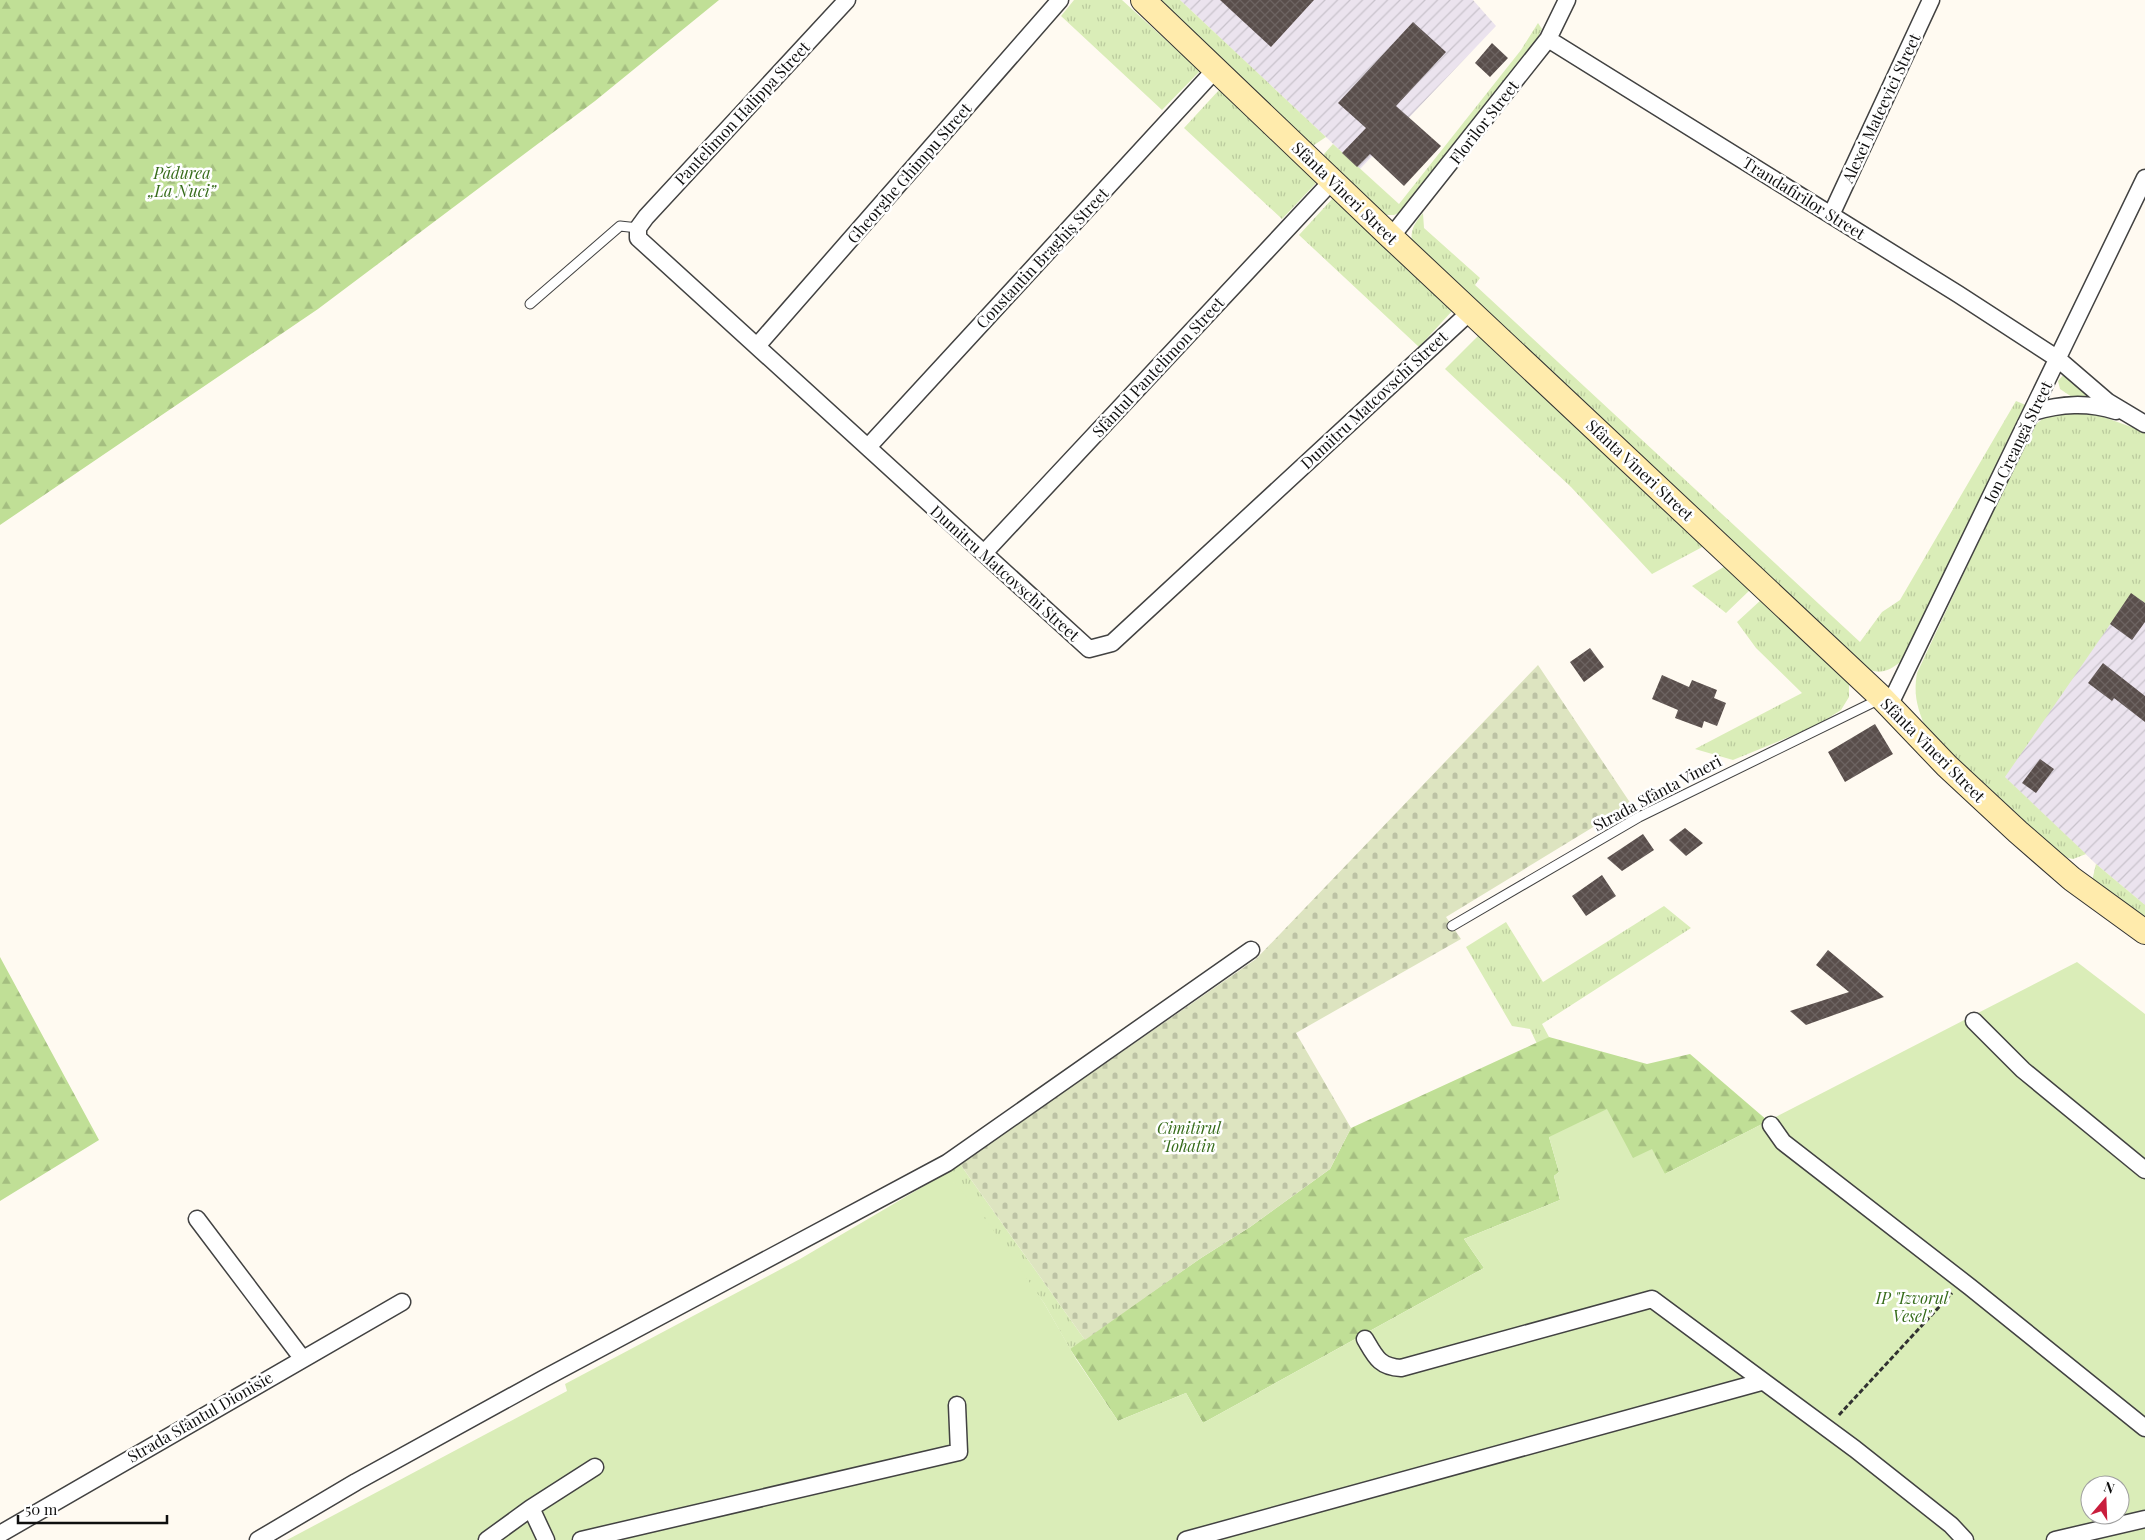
<svg xmlns="http://www.w3.org/2000/svg" width="2145" height="1540" viewBox="0 0 2145 1540" font-family="'Playfair Display',serif">
	<style>
		.industrial { fill: url(#industrial-furrows) }
		.grass { fill: url(#grass-tufts) }
		.forest { fill: url(#forest-firs) }
		.cemetery { fill: url(#cemetery-stones) }
		.garden { fill: #daedb8; fill-rule: evenodd }
		.building { fill: url(#building-cross-hatch) }
		.lines { fill: none; stroke-linecap: round; stroke-linejoin: round }
		.lane-casing { stroke: #424242; stroke-width: 11 }
		.street-casing { stroke: #424242; stroke-width: 19 }
		.secondary-casing { stroke: #313131; stroke-width: 26 }
		.path { stroke: #313131; stroke-width: 3; stroke-dasharray: 5 2.5; stroke-linecap: butt }
		.lane { stroke: #fff; stroke-width: 9 }
		.street { stroke: #fff; stroke-width: 16 }
		.secondary { stroke: #ffebac; stroke-width: 24 }
		.labels { text-anchor: middle; stroke-width: 5; stroke-linejoin: round; paint-order: stroke }
		.street-label { font-size: 16px; fill: #0f0f0f; stroke: #fff }
		.park-label { font-size: 16px; font-style: italic; fill: #366c1a; stroke: #fff }
	</style>
	<defs>
		<pattern id="industrial-furrows" width="10" height="10" patternUnits="userSpaceOnUse" patternTransform="scale(1.25)"><rect width="10" height="10" fill="#ebe3ee"/><path d="M-1 1l2-2M0 10L10 0M9 11l2-2" fill="none" stroke="#c8c2cb"/></pattern>
		<pattern id="grass-tufts" width="24" height="20" patternUnits="userSpaceOnUse" patternTransform="scale(1.25)"><rect width="24" height="20" fill="#daedb8"/><path d="M3 7l-1-3M5 7V3M7 7l1-3M15 17l-1-3M17 17v-4M19 17l1-3" fill="none" stroke="#baca9d"/></pattern>
		<pattern id="forest-firs" width="22" height="20" patternUnits="userSpaceOnUse" patternTransform="scale(1.25)"><rect width="22" height="20" fill="#c0df96"/><path d="M5 1l3.5 6h-7zM16 11l3.5 6h-7z" fill="#a4be80"/></pattern>
		<pattern id="cemetery-stones" width="16" height="16" patternUnits="userSpaceOnUse" patternTransform="scale(1.25)"><rect width="16" height="16" fill="#dde4c0"/><path d="M2 7V4a2 2 0 0 1 4 0v3zM10 15v-3a2 2 0 0 1 4 0v3z" fill="#bcc2a4"/></pattern>
		<pattern id="building-cross-hatch" width="8" height="8" patternUnits="userSpaceOnUse" patternTransform="scale(1.25)"><rect width="8" height="8" fill="#594e4b"/><path d="M0 0l8 8M0 8l8-8" fill="none" stroke="#6c6361"/></pattern>
	</defs>
	<rect width="100%" height="100%" fill="#fffaf1"/>
	<!-- industrial -->
	<path class="industrial" d="M1180,0H1473L1496,26L1360,169Z
		M2145,442V905L2096,864L1925,701Z"/>
	<!-- grass -->
	<path class="grass" d="M1074,0H1122L1200,71L1162,110L1061,16Z
		M1151,0H1180L1326,137L1314,145L1309,146Z
		M1538,23L1542,29L1529,54L1405,210L1394,215H1383L1323,160L1324,154L1333,144L1399,204L1521,50Z
		M1219,90L1317,182L1282,219L1184,128Z
		M1333,198L1453,310L1419,347L1299,235Z
		M1423,213L1424,228L1480,278L1475,285L1860,642L1882,612L1900,600L2016,401L2028,406L1902,661C1883,675 1878,674 1857,665L1412,245C1410,230 1414,224 1423,213Z
		M1480,334L1706,545L1652,574L1571,487L1445,369Z
		M2064,374L2091,400L2072,397L2060,389L2058,381Z
		M2090,412L2145,432V603L2131,594L2005,777L2086,854L2073,859L2064,857L1926,730C1918,708 1913,697 1917,673L2032,428C2050,409 2065,413 2090,412Z
		M1727,565L1751,589L1726,613L1692,586Z
		M1762,599L1849,680V697L1841,710L1816,726L1733,760L1695,749L1802,693L1756,648L1737,622Z
		M2096,864L2145,905V919L2092,881Z
		M1664,906L1691,928L1542,1024L1549,1037L1537,1044L1530,1029L1512,1026L1466,947L1506,922L1543,982Z
		M960,1164L1085,1340L1070,1349L1044,1303L946,1173Z"/>
	<!-- forest -->
	<path class="forest" d="M0,0H719L595,101L318,309L0,525Z
		M0,957L99,1140L0,1201Z
		M1549,1037L1647,1064L1690,1054L1768,1121L1665,1174L1633,1158L1549,1137L1559,1172L1554,1176L1560,1200L1464,1239L1484,1268L1203,1423L1186,1393L1118,1421L1070,1349L1201,1258L1250,1227L1330,1169L1351,1128Z"/>
	<!-- cemetery -->
	<path class="cemetery" d="M1538,665L1631,804L1446,917L1461,939L1296,1033L1351,1128L1330,1169L1250,1227L1201,1258L1085,1340L960,1164L1256,959Z"/>
	<!-- garden -->
	<path class="garden" d="M2077,962L2145,1014V1540H287L567,1391L565,1384L800,1259L946,1173L986,1220L1044,1303L1076,1359L1118,1421L1186,1393L1203,1423L1484,1268L1464,1239L1560,1200L1554,1176L1559,1172L1549,1137L1607,1109L1633,1158L1652,1149L1665,1174ZM2090,1485H2120V1515H2090Z"/>
	<!-- building -->
	<path class="building" d="M1220,0H1314L1271,47Z
		M1413,22L1446,52L1396,106L1441,146L1404,186L1370,154L1357,167L1342,153L1366,128L1338,103Z
		M1492,43L1508,58L1490,77L1475,63Z
		M2131,593L2145,603V622L2132,640L2110,624Z
		M1590,648L1604,667L1584,682L1570,662Z
		M2103,663L2145,696V722L2114,698L2112,701L2088,683Z
		M1662,675L1689,687L1692,680L1717,690L1714,698L1726,703L1717,726L1704,721L1702,728L1675,718L1678,710L1652,699Z
		M1875,724L1893,754L1845,782L1828,752Z
		M2040,759L2054,769L2036,793L2022,783Z
		M1685,828L1703,843L1686,856L1669,840Z
		M1643,834L1654,850L1622,871L1607,858Z
		M1602,875L1616,896L1586,916L1572,896Z
		M1828,950L1884,997L1806,1025L1790,1011L1849,992L1816,965Z"/>
	<g class="lines">
		<defs>
			<path id="lane" d="M530,304L620,226L638,228
				M1452,926L1639,817L1880,699"/>
			<path id="street" d="M847,0L646,217L638,228V238L1089,649L1112,643L1471,311
				M1548,39L1958,294L2058,359L2108,402L2145,424
				M1831,215L1931,0
				M1391,237L1548,39L1567,0
				M757,346L1060,0
				M2033,412C2061,404 2087,402 2116,411
				M868,447L1215,70
				M984,553L1332,181
				M1889,706L2145,178
				M1974,1021L2023,1070L2145,1170
				M1771,1125L1783,1142L1970,1287L2145,1428
				M197,1219L302,1358
				M1365,1339C1375,1356 1379,1367 1401,1368L1652,1299L1855,1449L1951,1525L1965,1540
				M531,1508L546,1540
				M0,1534L402,1302
				M258,1540L356,1482L543,1379L947,1163L1251,950
				M487,1540L531,1508L595,1467
				M581,1540L959,1452L957,1405
				M1186,1540L1761,1382
				M2055,1540L2145,1519"/>
			<path id="secondary" d="M1143,0L1391,237L1882,698L1947,766L2018,832L2072,879L2145,932"/>
		</defs>
		<!-- lane casing -->
		<use href="#lane" class="lane-casing"/>
		<!-- street casing -->
		<use href="#street" class="street-casing"/>
		<!-- secondary casing -->
		<use href="#secondary" class="secondary-casing"/>
		<!-- path -->
		<path class="path" d="M1839,1415L1952,1293"/>
		<!-- lane -->
		<use href="#lane" class="lane"/>
		<!-- street -->
		<use href="#street" class="street"/>
		<!-- secondary -->
		<use href="#secondary" class="secondary"/>
	</g>
	<g class="labels">
		<!-- street labels -->
		<g class="street-label">
			<text transform="translate(1881 108) rotate(-65)" y="6">Alexei Mateevici Street</text>
			<text transform="translate(742 113) rotate(-47)" y="6">Pantelimon Halippa Street</text>
			<text transform="translate(1484 122) rotate(-52)" y="6">Florilor Street</text>
			<text transform="translate(909 173) rotate(-49)" y="6">Gheorghe Ghimpu Street</text>
			<text transform="translate(1345 193) rotate(44)" y="6">Sfânta Vineri Street</text>
			<text transform="translate(1804 198) rotate(32)" y="6">Trandafirilor Street</text>
			<text transform="translate(1042 258) rotate(-47)" y="6">Constantin Braghiş Street</text>
			<text transform="translate(1158 367) rotate(-47)" y="6">Sfântul Pantelimon Street</text>
			<text transform="translate(1374 400) rotate(-43)" y="6">Dumitru Matcovschi Street</text>
			<text transform="translate(2018 442) rotate(-64)" y="6">Ion Creangă Street</text>
			<text transform="translate(1640 470) rotate(43)" y="6">Sfânta Vineri Street</text>
			<text transform="translate(1005 573) rotate(42)" y="6">Dumitru Matcovschi Street</text>
			<text transform="translate(1933 750) rotate(45)" y="6">Sfânta Vineri Street</text>
			<text transform="translate(1657 793) rotate(-28)" y="6">Strada Sfânta Vineri</text>
			<text transform="translate(200 1417) rotate(-30)" y="6">Strada Sfântul Dionisie</text>
		</g>
		<!-- park labels -->
		<g class="park-label">
			<text x="182" y="179">Pădurea<tspan x="182" dy="18">„La Nuci”</tspan></text>
			<text x="1189" y="1134">Cimitirul<tspan x="1189" dy="18">Tohatin</tspan></text>
			<text x="1912" y="1304">IP "Izvorul<tspan x="1912" dy="18">Vesel"</tspan></text>
		</g>
	</g>
	<!-- north arrow -->
	<g transform="translate(2105 1500) rotate(19)"><circle r="24" fill="#ffffff" stroke="#9f9f9f"/>
	<path d="M0-4L9 19L0 12L-9 19Z" fill="#c91d3c"/>
	<text y="-8" font-size="14" font-weight="bold" text-anchor="middle" fill="#0f0f0f">N</text>
	</g>
	<!-- scale -->
	<path d="M18 1515v8h149v-8" fill="none" stroke="#0f0f0f" stroke-width="2.5"/>
	<text x="25" y="1515" font-size="15" fill="#0f0f0f" stroke="#ffffff" stroke-width="4" paint-order="stroke">50 m</text>
</svg>
